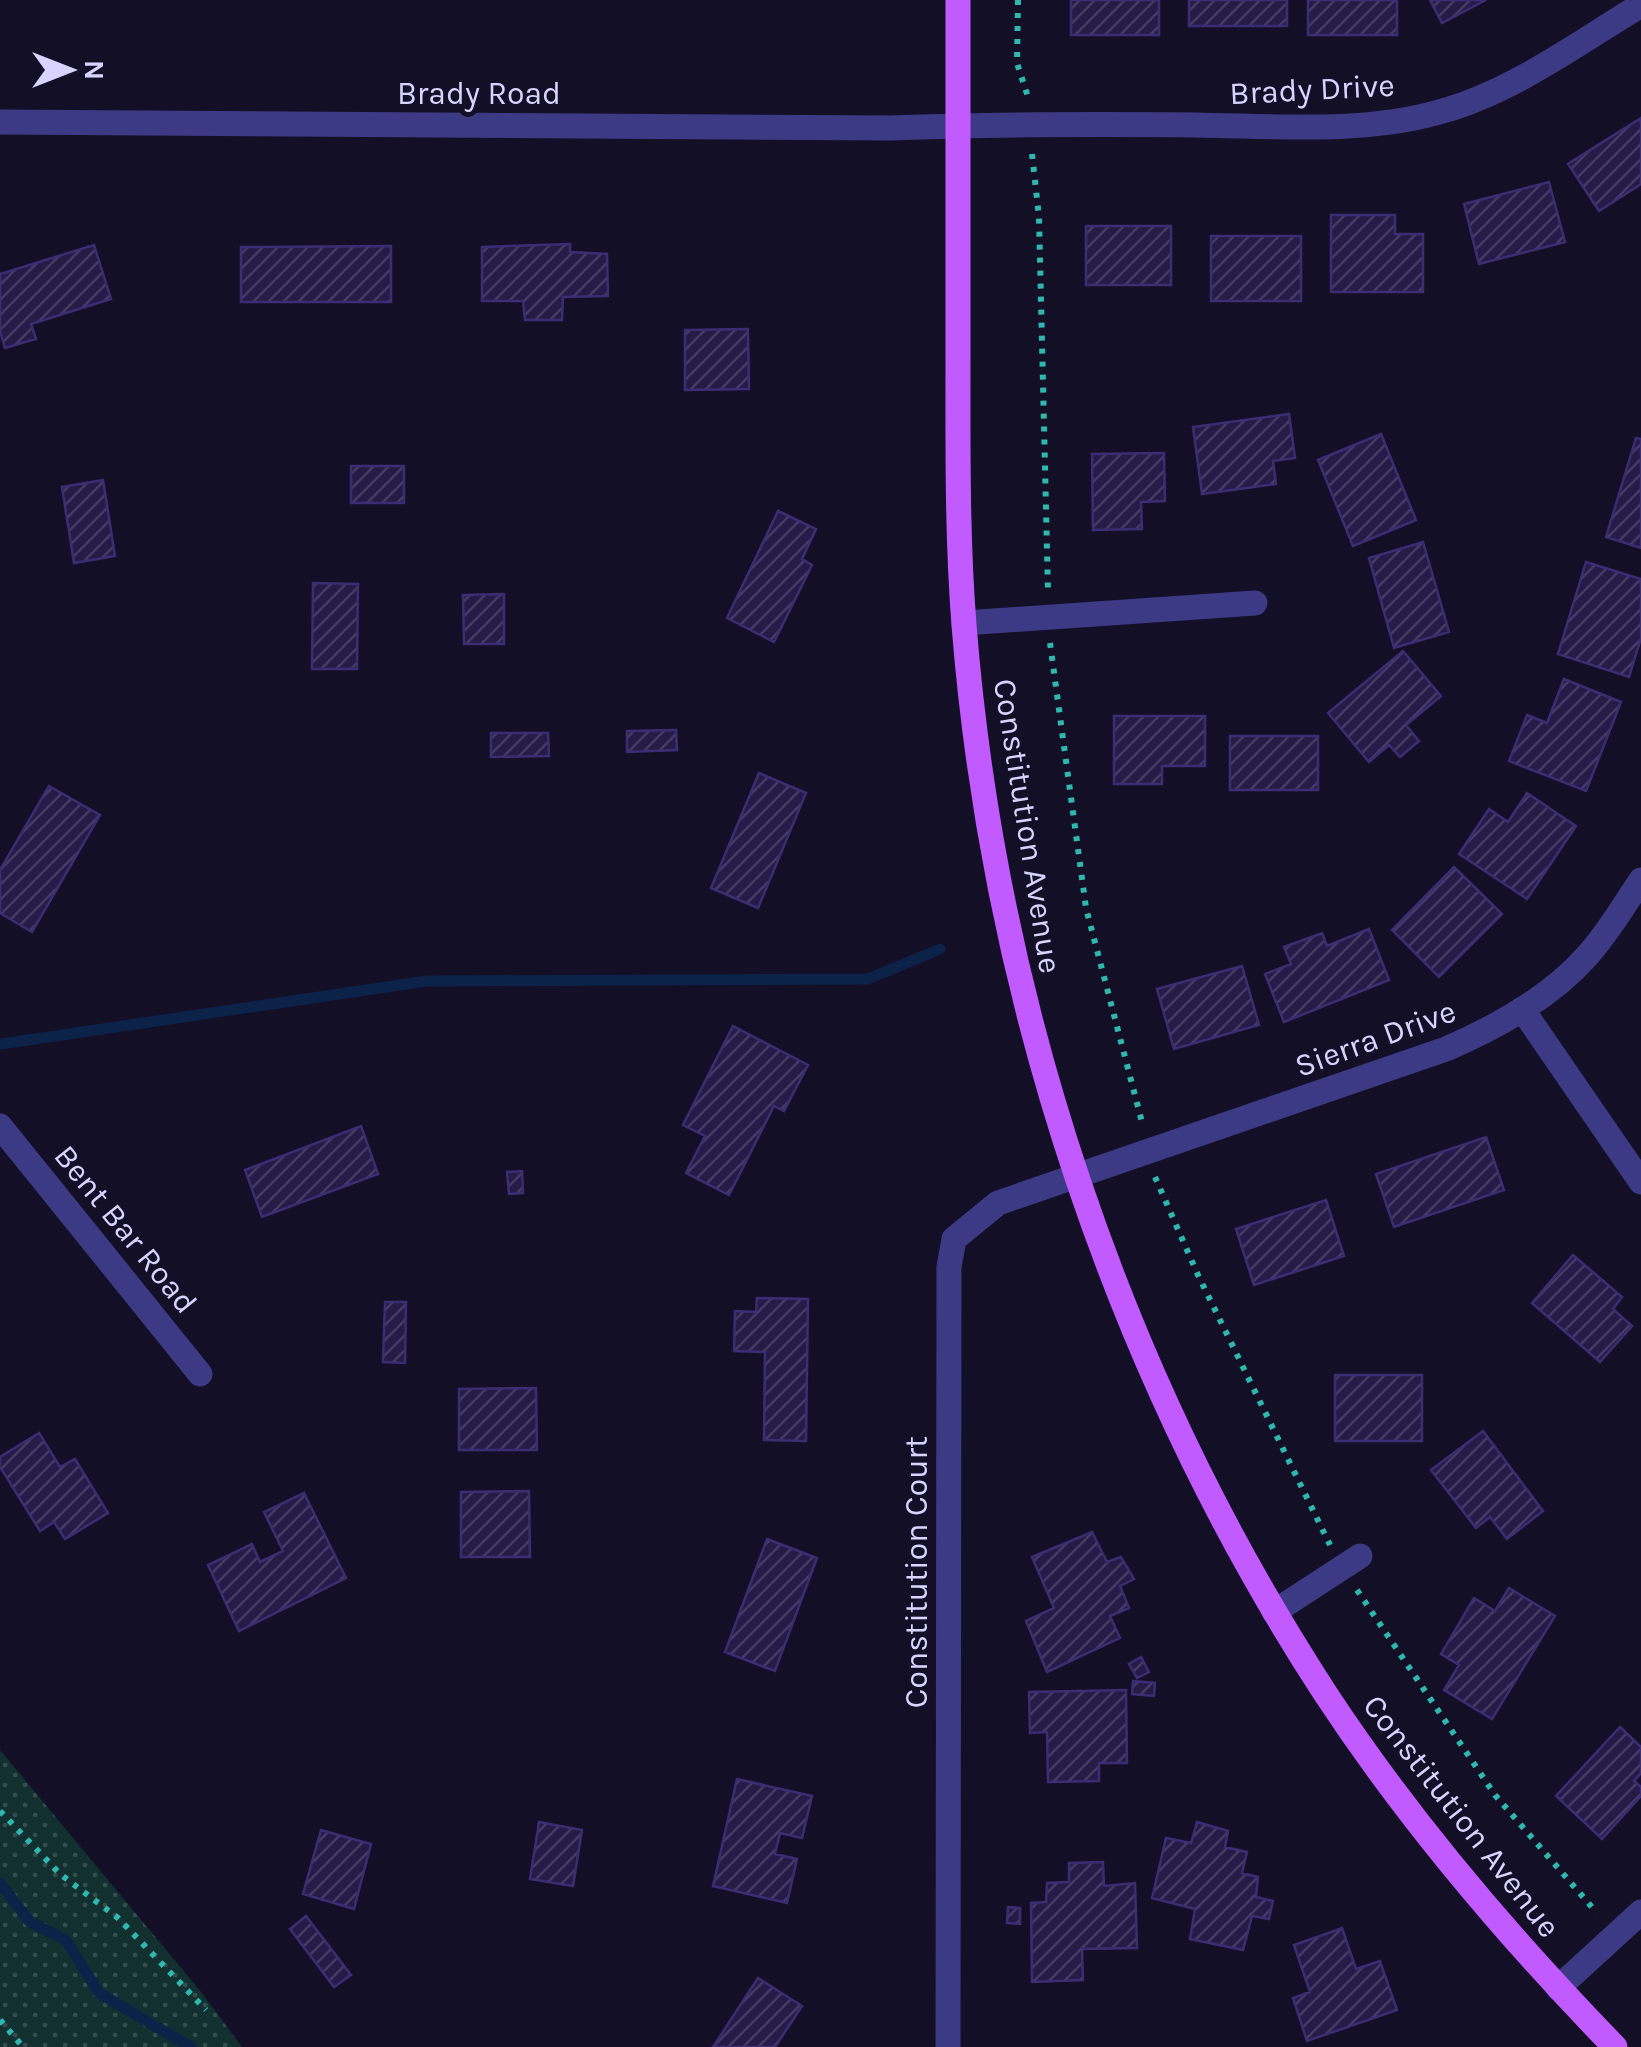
<svg xmlns="http://www.w3.org/2000/svg" width="1641" height="2047" viewBox="0 0 1641 2047" font-family="Karla,sans-serif">
	<style>
		.grass { fill: url(#grass-dots) }
		.lines { fill: none; stroke-linecap: round; stroke-linejoin: round }
		.stream { stroke: #0c2248; stroke-width: 11 }
		.building { fill: url(#building-hatch); stroke: #3b2d73; stroke-width: 2.5 }
		.path { stroke: #2fb8b0; stroke-width: 6; stroke-dasharray: 5 8; stroke-linecap: butt }
		.minor { stroke: #3d3a85; stroke-width: 25 }
		.major { stroke: #c25bff; stroke-width: 25 }
		.labels { text-anchor: middle; stroke-width: 10; stroke-linejoin: round; paint-order: stroke }
		.street-label { font-size: 32px; fill: #d9d4ff; stroke: #130f26 }
	</style>
	<defs>
		<pattern id="grass-dots" width="8" height="8" patternUnits="userSpaceOnUse" patternTransform="scale(2.5)"><rect width="8" height="8" fill="#12302f"/><path d="M2 2h.1M6 6h.1" fill="none" stroke="#344d4e" stroke-width="1.8" stroke-linecap="round"/></pattern>
		<pattern id="building-hatch" width="6" height="6" patternUnits="userSpaceOnUse" patternTransform="scale(2.5)"><rect width="6" height="6" fill="#241b47"/><path d="M-1 1l2-2M0 6l6-6M5 7l2-2" fill="none" stroke="#433b63"/></pattern>
	</defs>
	<rect width="100%" height="100%" fill="#130f26"/>
	<!-- grass -->
	<path class="grass" d="M0,1750L201,1992L242,2047H0Z"/>
	<g class="lines">
		<!-- stream -->
		<path class="stream" d="M1,1044L427,981L868,979L940,949
			M0,1883L30,1922L66,1940L99,1993L191,2047"/>
	</g>
	<!-- building -->
	<path class="building" d="M1071,0H1159V35H1071Z
		M1189,0H1287V26H1189Z
		M1308,0H1397V35H1308Z
		M1430,0H1486L1442,23Z
		M1641,118V184L1599,211L1568,164Z
		M1549,182L1565,242L1479,264L1464,204Z
		M1331,215H1395V234H1423V292H1331Z
		M1086,226H1171V285H1086Z
		M1211,236H1301V301H1211Z
		M570,244V252L607,254L608,296L563,297L562,320H525L523,301H482V247Z
		M94,245L111,299L31,324L36,339L5,348L0,331V274Z
		M391,246V302H241V247Z
		M748,329L749,389L685,390V330Z
		M1289,414L1295,458L1273,461L1276,484L1202,494L1193,427Z
		M1381,434L1416,520L1353,546L1318,460Z
		M1636,438L1641,439V548L1606,537Z
		M1164,453L1165,501L1141,502L1142,529L1093,530L1092,454Z
		M351,466H404V503H351Z
		M103,480L115,556L74,563L62,487Z
		M778,511L816,529L802,559L812,565L774,642L727,618Z
		M1423,542L1449,632L1394,648L1369,558Z
		M1586,562L1641,579V638L1629,677L1558,654Z
		M313,583L358,584L357,669H312Z
		M504,594V644H464L463,595Z
		M1403,651L1441,696L1406,725L1419,741L1400,757L1389,745L1369,762L1328,713Z
		M1564,679L1621,702L1586,791L1509,761L1527,715L1547,723Z
		M1114,716H1205V766H1162V784H1114Z
		M676,730L677,750L627,752V731Z
		M491,733H548L549,756L491,757Z
		M1230,736H1318V790H1230Z
		M759,773L806,793L758,908L711,888Z
		M49,786L100,815L32,932L0,913V870Z
		M1527,793L1576,826L1527,899L1459,854L1489,809L1508,822Z
		M1454,867L1502,914L1439,977L1392,930Z
		M1369,929L1389,980L1284,1022L1265,974L1291,964L1284,947L1322,933L1327,946Z
		M1242,966L1259,1025L1174,1049L1157,989Z
		M733,1026L808,1065L784,1111L774,1106L729,1195L686,1173L705,1136L683,1125Z
		M361,1126L378,1174L262,1217L245,1170Z
		M1486,1137L1504,1190L1394,1227L1376,1174Z
		M522,1171L523,1193L509,1194L507,1172Z
		M1326,1200L1344,1256L1254,1285L1236,1229Z
		M1573,1255L1622,1297L1613,1309L1632,1326L1600,1362L1532,1303Z
		M757,1298L808,1299L806,1441L764,1440L765,1352L734,1351L735,1311L756,1312Z
		M385,1302H406L405,1363L383,1362Z
		M1335,1375H1422V1441H1335Z
		M536,1388L537,1450H459V1389Z
		M1483,1431L1543,1511L1507,1539L1490,1517L1476,1528L1431,1470Z
		M39,1433L60,1467L75,1459L108,1513L65,1539L54,1522L40,1531L0,1467V1457Z
		M529,1491L530,1557H461V1492Z
		M304,1493L346,1578L239,1631L208,1565L252,1544L260,1562L283,1551L264,1512Z
		M1092,1532L1107,1562L1121,1557L1134,1579L1120,1586L1129,1608L1110,1616L1120,1638L1047,1672L1026,1621L1054,1608L1032,1557Z
		M767,1539L817,1558L775,1671L725,1652Z
		M1509,1588L1555,1616L1492,1719L1444,1690L1459,1665L1441,1654L1474,1598L1495,1611Z
		M1141,1657L1149,1672L1137,1678L1129,1664Z
		M1133,1681L1155,1683L1154,1696L1132,1694Z
		M1126,1690L1127,1763H1099V1781L1048,1782L1047,1732L1030,1733L1029,1692Z
		M1620,1727L1641,1747V1773L1634,1781L1641,1787V1796L1602,1839L1556,1796Z
		M737,1779L812,1796L802,1838L780,1833L775,1854L797,1859L787,1903L713,1886Z
		M539,1822L582,1830L573,1886L530,1879Z
		M1197,1822L1228,1831L1225,1847L1247,1852L1242,1873L1258,1877L1256,1897L1273,1901L1269,1919L1252,1916L1243,1950L1190,1939L1195,1909L1152,1898L1166,1838L1191,1843Z
		M321,1830L371,1844L354,1909L303,1894Z
		M1103,1862L1104,1886L1135,1883L1137,1948L1082,1949L1083,1980L1032,1982L1031,1903L1046,1902L1047,1883L1069,1882V1863Z
		M1008,1907L1020,1908V1924L1007,1923Z
		M306,1916L351,1975L334,1987L290,1929Z
		M1342,1928L1356,1969L1380,1961L1397,2010L1307,2041L1293,1998L1310,1992L1294,1945Z
		M758,1978L802,2006L775,2047H713Z"/>
	<g class="lines">
		<!-- path -->
		<path class="path" d="M1018,0L1017,63L1028,97
			M1032,154L1039,217L1048,591
			M1050,643L1086,908L1143,1126
			M1155,1177L1198,1275L1330,1545
			M1357,1590L1495,1795L1597,1913
			M0,1811L60,1874L118,1918L206,2010
			M0,2020L23,2047"/>
		<!-- minor -->
		<path class="minor" d="M0,122L891,128C993,124 1094,124 1196,125C1275,126 1362,134 1439,112C1511,93 1578,43 1641,5
			M964,623L1255,603
			M1522,1009L1641,1182
			M0,1126L200,1374
			M1274,1612L1360,1556
			M1558,1988L1641,1912
			M948,2047L949,1267L954,1239L998,1203L1446,1049C1497,1027 1550,998 1587,956C1608,933 1624,905 1641,880"/>
		<!-- major -->
		<path class="major" d="M958,0C958,119 958,238 958,357C958,447 957,536 964,625C994,1002 1119,1376 1325,1693C1409,1821 1509,1938 1615,2047"/>
	</g>
	<g class="labels">
		<!-- street labels -->
		<g class="street-label">
			<text transform="translate(1312 89) rotate(-3)" y="11">Brady Drive</text>
			<text x="479" y="104">Brady Road</text>
			<text transform="translate(1028 826) rotate(81)" y="11">Constitution Avenue</text>
			<text transform="translate(1375 1038) rotate(-20)" y="11">Sierra Drive</text>
			<text transform="translate(126 1229) rotate(51)" y="11">Bent Bar Road</text>
			<text transform="translate(916 1572) rotate(-90)" y="11">Constitution Court</text>
			<text transform="translate(1462 1816) rotate(52)" y="11">Constitution Avenue</text>
		</g>
	</g>
	<!-- north arrow -->
	<g transform="translate(70 70) rotate(90)" stroke="#130f26" stroke-width="8" paint-order="stroke">
	<path d="M0-8L18 38L0 25L-18 38Z" fill="#d9d4ff"/>
	<text y="-15" font-size="28" font-weight="bold" text-anchor="middle" fill="#d9d4ff">N</text>
	</g>
</svg>
